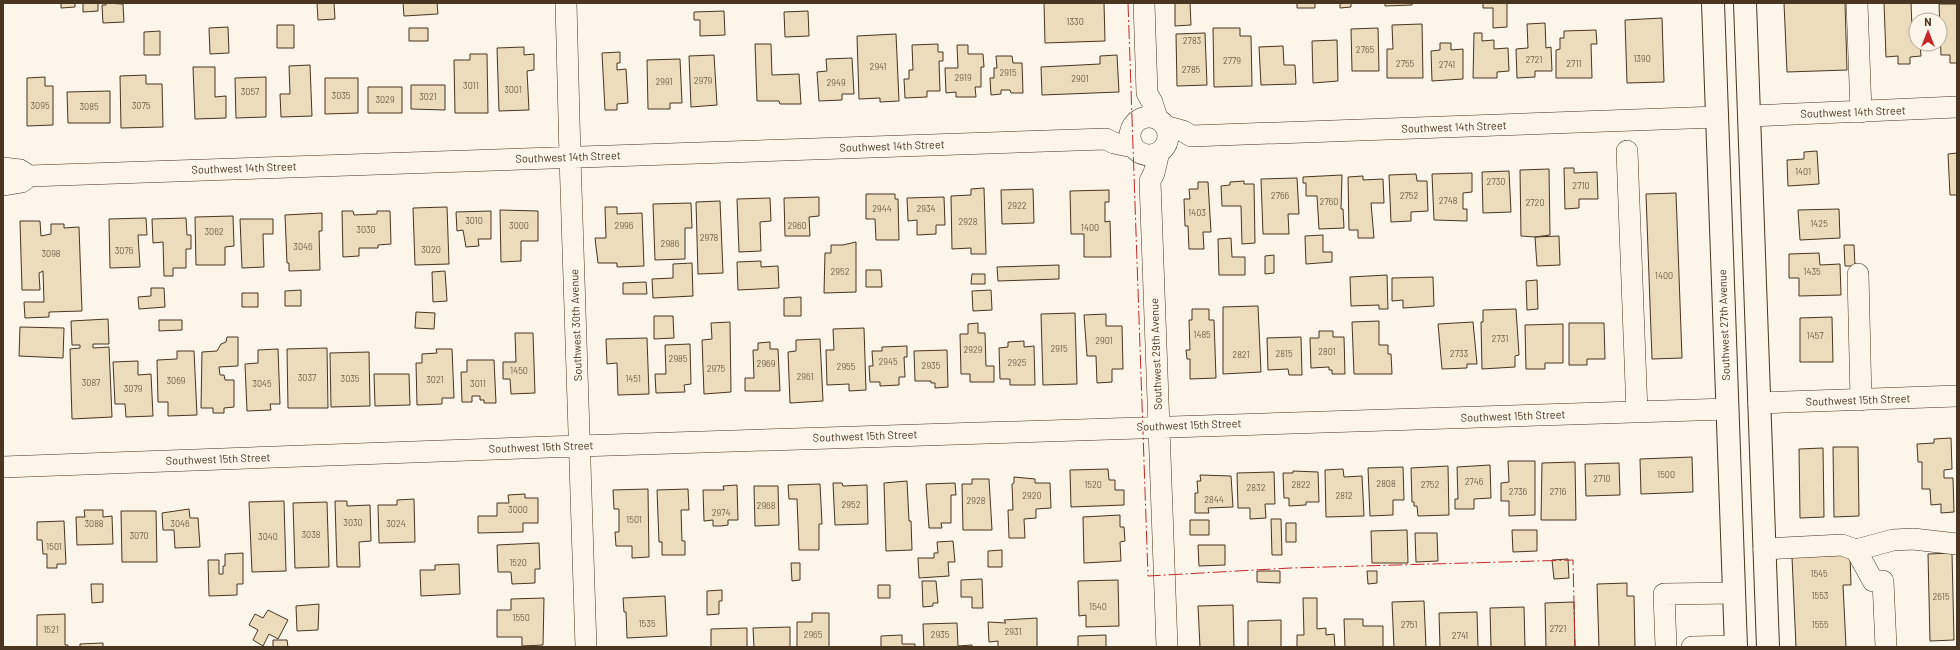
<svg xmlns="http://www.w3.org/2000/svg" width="1960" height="650" viewBox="0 0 1960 650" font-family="Barlow,sans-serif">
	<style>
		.building { fill: #ecdcbc; stroke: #4a3520 }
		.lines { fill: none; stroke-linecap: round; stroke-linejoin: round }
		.minor-casing { stroke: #4a3520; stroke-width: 22 }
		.highway-casing { stroke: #4a3520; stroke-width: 24 }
		.minor { stroke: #fbf6e9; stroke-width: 21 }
		.highway { stroke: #fbf6e9; stroke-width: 22 }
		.power { stroke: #c62828; stroke-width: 1; stroke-dasharray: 14 3 2 3; stroke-linecap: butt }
		.labels { text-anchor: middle; stroke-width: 3; stroke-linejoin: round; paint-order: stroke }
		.number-label { font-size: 9px; fill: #725f47 }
		.street-label { font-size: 11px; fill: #4a3520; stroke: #fbf6e9 }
	</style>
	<rect width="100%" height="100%" fill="#fbf6e9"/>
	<!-- building -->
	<path class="building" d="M61,3H75V7L61,8Z
		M83,3H98V11L83,12Z
		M106,3L123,4L124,22L103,23L102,5H106Z
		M317,3H334L335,19L318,20Z
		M403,3H437L438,14L404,16Z
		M1044,3H1104L1105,41L1045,43Z
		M1175,3H1190L1191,25L1175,26Z
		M1297,3H1315V8H1297Z
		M1340,3H1351V7L1340,8Z
		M1385,3H1412V5L1385,6Z
		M1483,3H1507V27L1493,28V8H1483Z
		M1784,3H1845L1847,70L1787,72Z
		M1884,3H1911L1912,28H1916V44H1920L1921,56L1910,57V64H1898V56L1886,57Z
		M1939,4H1957V63H1950V55H1941Z
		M724,11L725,35L700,36V20H694V12Z
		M808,11L809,36L785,37L784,12Z
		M1662,18L1664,82L1627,83L1625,20Z
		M1545,23L1546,48L1551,47L1552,71H1535V77L1517,78L1516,49L1528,48L1527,24Z
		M1422,24L1423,78H1387V49H1393L1392,25Z
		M277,25H294V48H277Z
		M228,27L229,53L210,54L209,28Z
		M409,28H428V41H409Z
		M1213,28H1240V36H1251L1252,86L1214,87Z
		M1378,28L1379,71H1352L1351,29Z
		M1596,30L1597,44H1591L1592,78H1556V50L1560,49V38H1564V31Z
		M160,31V55H144V32Z
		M1205,33L1207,85L1177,86L1176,34Z
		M1474,33H1482V41L1494,40V49L1508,48L1509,71L1497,72V78H1473Z
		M896,34L899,101L880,102V98L859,99L857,36Z
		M1337,40L1338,81L1313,83L1312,41Z
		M1440,43H1451V50L1463,49V79L1432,81L1431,51L1440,50Z
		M755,44H771L772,75L799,74L801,104H780L779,101H757Z
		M938,44V52H943V61H939L940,91H927V97L905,98L904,79H909V70H913L912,45Z
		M957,45H968V54H983L984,67H981V87H975L976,97H956V92L946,93L945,68H958Z
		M1283,46L1284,65H1295L1296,84L1261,85L1259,47Z
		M524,47V55L534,54V70L527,71L529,110L499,111L497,48Z
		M620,52V63H617V70L626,69L628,103L617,104V110H605L602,53Z
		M470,54H487L488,113H455L454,60H470Z
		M714,55L717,105L691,107L689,56Z
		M1117,55L1119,92L1042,95L1041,67L1100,64V56Z
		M996,56H1012L1013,63H1022L1023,93H1011L1010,90H1001V94L991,95L990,78H994V68H997Z
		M852,58L854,94H842V100L819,101L817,72L827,71L826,59Z
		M680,59L682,103H670V109H648L647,60Z
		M310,65L312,116L281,117L280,94H290L289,66Z
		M193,67H215V97L226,96V118L195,119Z
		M146,75V84H162L163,127L121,128L120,76Z
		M45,77V86H53V125L27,126V78Z
		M266,77V117L236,118L235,78Z
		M325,78H358V113L325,114Z
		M411,85H445V110L411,109Z
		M368,87H402V113H368Z
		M110,91V123H68L67,92Z
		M1817,151L1819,184L1788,186L1787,160L1804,159V152Z
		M1957,153V195H1950L1948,154Z
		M1564,168H1574V173L1597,172L1598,199H1579V208L1565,209Z
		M1549,169L1550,235L1535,237L1521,236L1520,170Z
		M1509,171L1511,212L1483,213L1482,172Z
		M1472,173V192L1463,193V209H1467V221L1434,220L1432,174Z
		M1416,174L1417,181H1427L1428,211L1411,212V221L1391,222L1389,175Z
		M1342,175L1341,209H1343L1344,228L1319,229L1317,196H1306V183H1303V177Z
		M1363,176V180L1383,179L1384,203H1371L1374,238H1358V230H1349L1348,177Z
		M1297,178L1299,214H1288L1289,234H1263L1261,179Z
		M1244,181V184H1254L1255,243L1242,244L1241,206H1222L1221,186L1230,185V182Z
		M1198,182H1208L1211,232H1203L1204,249H1189L1188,226H1185L1184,199H1190L1189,189H1198Z
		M984,188L986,254H971V248L952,249L951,196L971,195V189Z
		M1033,189L1034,223L1002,224L1001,190Z
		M1109,190V202H1105V222L1110,221L1111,257H1084V234H1071L1070,191Z
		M1676,193L1682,358L1652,359L1646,194Z
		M866,194H895V199H898L899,240H876L875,219H866Z
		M819,197V216L809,217L810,236H785L784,198Z
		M944,197L945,225H936V234L917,235V220L908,221L907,198Z
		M770,198L771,221L760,222L761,251L739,252L737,199Z
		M720,201L723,273L698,274L696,202Z
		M691,203L692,228H685V259L655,260L653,204Z
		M447,207L449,264L415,265L413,208Z
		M605,207H617V214L642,213L644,266L617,267V263H598L595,238H606Z
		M1839,209L1840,238L1800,240L1798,210Z
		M500,210L538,211V241H521V261L501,262Z
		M342,211H353L354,215L377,214V211H390L391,244L378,245V248H359V256L343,257Z
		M491,211V239H478L479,246L466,247L463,230L457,231L456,212Z
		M322,213V231H319L320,270L289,271V263H287L285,215Z
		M233,216L234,246L225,247V265H196L195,217Z
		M146,218L147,235H138L140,267L110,268L109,219Z
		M186,218L187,235H191V249H186V268H173V276H164L163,242L153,243L152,219Z
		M240,219H273V234H263L264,267L242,268Z
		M20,221H40L41,236L51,234V224H64V228L79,227L82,311L49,312V317L25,318L24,302H44L43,271L39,273L40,290H22Z
		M1323,235V252H1332V262L1306,264L1305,236Z
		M1559,236L1560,265L1537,266L1535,237Z
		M1231,238L1232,257H1245V275H1219L1218,239Z
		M856,242V292L824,293L825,253H831V245H843Z
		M1844,245H1854L1855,266H1845Z
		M1819,253L1820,265L1840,264L1841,295L1799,296V278H1789V254Z
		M1274,255V273L1265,274V256Z
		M761,261V267L778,266L779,288L738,290L737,262Z
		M692,263L693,296L653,298L652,279L673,278V264Z
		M1059,265V279L998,281L997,267Z
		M866,270H881L882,287H866Z
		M445,271L447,301L433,302L432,272Z
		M972,274H985V284H971Z
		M1387,275L1388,309H1379V305L1351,306L1350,277Z
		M1433,277L1434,306L1403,308V300L1392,301V278Z
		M1537,280L1538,309L1527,310L1526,281Z
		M646,282L647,294H623V283Z
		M151,288H164L165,307L139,309L138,297L151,296Z
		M301,290V306H285V291Z
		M991,290L992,310L973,311L972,291Z
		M242,293H258V307H242Z
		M801,297V316H784V298Z
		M1258,306L1261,372L1223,374V307Z
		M1192,309H1209V320H1214L1216,378L1190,379V359H1187L1186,350H1190L1189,320H1192Z
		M1516,309L1519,355L1515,356V367L1482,369L1481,322H1483V310Z
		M416,312L435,313L434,329L415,328Z
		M1075,313L1077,384L1043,385L1041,314Z
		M1106,314V326H1122L1123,369H1112V382L1097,383L1096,356H1087L1084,315Z
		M654,316H673L674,338L654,339Z
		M1832,317L1833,362H1800V318Z
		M108,319L109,344H93V348L109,347L112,417L72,419L70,349L80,348V345H72L71,321Z
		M159,320H182V330L159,331Z
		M1379,321V345H1388V354H1391L1392,374H1354L1352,322Z
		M730,322L731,392L704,394L702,340L712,339L711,323Z
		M1473,322L1477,364H1467V368L1442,369L1438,324Z
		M978,323V333H985L986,366H994V382H970V374H961L960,334H968V324Z
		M1569,323H1604L1605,359H1587V365H1569Z
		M1563,324V363H1545V369H1526L1525,325Z
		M20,327L64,328L63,358L19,356Z
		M864,328L866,390L849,391V384L827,385L826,350H834L833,329Z
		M1319,331H1333V337H1344L1345,374H1332V370H1329V367L1311,368L1310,338H1319Z
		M515,333H533L535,393L511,394L510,379H503V362H516Z
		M227,337H238V366L219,367L220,375H224L225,380H234V407L224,408V413H213V408H201L202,352L217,351L221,344L226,342Z
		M1301,337L1302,375H1289L1288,369L1268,370L1267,338Z
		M647,338L649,394L618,395L617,363L607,364L606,339Z
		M820,339L823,401L790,403L788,352L796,351V340Z
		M1024,341V347L1034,346L1035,385H1010V379H1000L999,348L1008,347V342Z
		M770,342V349H778L780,391H745V378H754L753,350H758V343Z
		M690,344L691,384L684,385L685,392L656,393L655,374H666L665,345Z
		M907,346V357H904L905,377H899V385L880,386V382H870L869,366H873L872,351H882V347Z
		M327,348L328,408H288L287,349Z
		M278,349L280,404H270L271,410L247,411L245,364L258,363V350Z
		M436,349H452L454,398H442V404L417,405L416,363H422V354L437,353Z
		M947,350L948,387L935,388V383H931V381H915L914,351Z
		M177,351H194L197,415L168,416V402H158L157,360L177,359Z
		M369,352L370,406L331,407L330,353Z
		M467,360H494L496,403H484V400H480V396H472V402H462L461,372H467Z
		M138,361V375L151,374L153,416L126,417L125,404H115L113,362Z
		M374,374H409L410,405L375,406Z
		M1951,438L1952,469L1944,470V478H1953L1954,512L1941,513V504L1931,505L1930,489H1922V462H1918L1917,444L1934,443V439Z
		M1833,447H1858L1859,516L1834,517Z
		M1823,448L1824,517L1800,518L1799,449Z
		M1692,457L1693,492L1641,494L1640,459Z
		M1508,461H1535V515L1509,516V501H1501V483L1509,482Z
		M1575,462L1576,520H1541L1542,463Z
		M1619,463L1620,495L1586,496L1585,464Z
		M1490,465L1491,498L1474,499V509H1455V499H1458L1457,467Z
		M1448,466L1449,515L1418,516L1417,506H1414V502H1412L1411,468Z
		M1403,467L1404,500H1393V515L1370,516L1368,468Z
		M1108,469L1109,480H1115V490H1124V505L1071,507L1070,470Z
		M1343,469L1344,477L1362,476L1364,516L1326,517L1325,470Z
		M1293,471L1318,472L1319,502H1306V505L1289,506V498H1284L1283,473H1293Z
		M1274,472L1275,504H1265L1266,518L1250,519V508H1238L1237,473Z
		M1200,475L1231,476L1233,507L1208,508L1209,513H1195V493H1198L1197,481H1201Z
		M1014,477L1035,479V483H1050L1051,508L1036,509V518L1024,519L1025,538H1009L1008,510H1013L1012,484L1014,483Z
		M972,479H989L992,530H963L962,484H972Z
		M907,481L909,521H911L912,550L886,551L884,483Z
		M833,483H842L843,486L867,485L868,524L835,525Z
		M955,483L956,495H951V523H941L942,528H929L926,484Z
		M820,484L822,524H819V550H799L797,499H789L788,485Z
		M737,485L738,520H728V525L721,526H713V520L704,521L703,490H724L723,486Z
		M754,486H778L779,525L755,526Z
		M648,489L649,557L632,558V546H616L615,532H619V509H614L613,490Z
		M688,489L689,510H681L682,541H685V555H662V542H659L657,490Z
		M525,494V498H538V523H523V532L478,533V516H497V503H509L508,495Z
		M414,499L415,542L379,543L378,505H397V500Z
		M284,501L286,571L252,572L249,502Z
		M335,501H347V506L370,505L371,541L359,542L360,567H337Z
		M327,502L329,567L295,568L293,503Z
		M189,509L190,518H198L200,547L175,548L174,530H163L162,513Z
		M84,510H103V517L112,516L113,544L77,545L76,517H85Z
		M121,511H156L157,562H122Z
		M1120,515V527H1124L1125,541L1120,542L1121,561L1084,563L1083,517Z
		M1271,519H1281L1282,555H1272Z
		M1190,520H1209V535H1190Z
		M64,521L66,564H57V568H47V554H43L42,540H37V522Z
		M1286,523H1296V542H1286Z
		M1407,530L1408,563H1372L1371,531Z
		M1512,530H1537V551L1513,552Z
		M1415,533H1437L1438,561L1416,562Z
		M953,541L955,562H948L949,576L919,578L918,558H934V553H938L937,542Z
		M539,543L540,569H535V583L512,584L511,572H498L497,545Z
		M1198,545H1225V565L1199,566Z
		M1002,550V567H988V551Z
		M243,553V584H237V595L209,596L208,560H219V574H223V566H225V554Z
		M1952,553L1954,640L1930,641L1928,554Z
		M1850,555L1851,585H1843L1846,647H1796L1792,557Z
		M1568,559L1569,578L1554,579L1552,560Z
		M791,563H800V580L792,581Z
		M459,564L460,594L421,596L420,570H435V565Z
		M1257,571H1280V583L1257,582Z
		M1367,571H1377V583L1368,584Z
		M982,579L983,608H972V597H961V580Z
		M1118,580L1119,626L1086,627V615L1079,616L1078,581Z
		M922,581H936L938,603H933V606L923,607Z
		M1627,583V596H1634L1635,647H1599L1597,584Z
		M91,584H103V602L92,603Z
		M878,585H890V598H878Z
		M722,590V601H719V614L707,615V591Z
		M665,596L667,636L627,638L626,612H624L623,598Z
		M544,598L543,645L522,646V637H497V610H511V599Z
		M1303,598H1317V629L1326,628V635L1334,634L1335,647H1297V635H1304Z
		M1424,601L1426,647H1394L1392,602Z
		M1574,602L1575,647H1546L1545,603Z
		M319,604L318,630L297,631L296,606Z
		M1233,605L1234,647H1200L1198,606Z
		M1524,607L1525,647H1491L1490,608Z
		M268,610L288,620L278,639L269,634L263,646L253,640L258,630L249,625L255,614L263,618Z
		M1477,612L1478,647H1440L1439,613Z
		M812,613H829V647H797V622H812Z
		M65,614V645H68V647H37V615Z
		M1037,618V647H998V641L989,642L988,622L1006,623L1004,620Z
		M1344,619H1363V626H1383V647H1345Z
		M1281,620V647H1248V621Z
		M957,623L958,646L972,645V647H924L923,624Z
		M790,627V647H754L753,628Z
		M747,628V647H711V629Z
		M902,635V644H915V647H881V636Z
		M1106,635V647H1078V636Z
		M273,640H287L288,647H273Z
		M103,643V647H80V644Z"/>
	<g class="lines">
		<defs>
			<path id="minor" d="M566,3L570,157L586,647
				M1144,3L1147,93L1152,102L1157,118
				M1857,3L1861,112
				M1749,116L1957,107
				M1130 136a19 19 0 1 1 38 0a19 19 0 1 1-38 0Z
				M1165,126L1183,131L1191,136L1717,117
				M1627,151L1637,412
				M1159,152L1154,173L1150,181L1167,647
				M3,168L20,170L29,176L1106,139L1114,143L1133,147
				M4,185L22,182L29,176
				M1858,274L1861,400
				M1759,403L1957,396
				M3,467L549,447L1727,409
				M1764,549L1842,545L1856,550L1873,581H1883L1886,647
				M1856,550L1893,540L1913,539L1957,544
				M1666,647L1664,594L1734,593
				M1692,647L1736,646"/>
			<path id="highway" d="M1713,3L1736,647
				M1745,3L1768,647"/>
		</defs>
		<!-- minor casing -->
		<use href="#minor" class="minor-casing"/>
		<!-- highway casing -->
		<use href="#highway" class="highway-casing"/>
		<!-- minor -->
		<use href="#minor" class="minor"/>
		<!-- highway -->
		<use href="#highway" class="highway"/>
		<!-- power -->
		<path class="power" d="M1128,3L1148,576L1291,568L1573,560L1575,647"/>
	</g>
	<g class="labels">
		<!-- number labels -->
		<g class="number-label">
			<text x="1075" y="25">1330</text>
			<text x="1192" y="44">2783</text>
			<text x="1365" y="53">2765</text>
			<text x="1642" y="62">1390</text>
			<text x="1534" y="63">2721</text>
			<text x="1232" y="64">2779</text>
			<text x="1405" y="67">2755</text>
			<text x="1574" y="67">2711</text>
			<text x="1447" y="68">2741</text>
			<text x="878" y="70">2941</text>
			<text x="1191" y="73">2785</text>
			<text x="1008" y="76">2915</text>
			<text x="963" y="81">2919</text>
			<text x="1080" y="82">2901</text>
			<text x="703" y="84">2979</text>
			<text x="664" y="85">2991</text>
			<text x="836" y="86">2949</text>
			<text x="471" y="89">3011</text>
			<text x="513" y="93">3001</text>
			<text x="250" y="95">3057</text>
			<text x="341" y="99">3035</text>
			<text x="428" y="100">3021</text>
			<text x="385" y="103">3029</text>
			<text x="40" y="109">3095</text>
			<text x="141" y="109">3075</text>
			<text x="89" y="110">3085</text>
			<text x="1803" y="175">1401</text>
			<text x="1496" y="185">2730</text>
			<text x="1581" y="189">2710</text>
			<text x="1280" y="199">2766</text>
			<text x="1409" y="199">2752</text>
			<text x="1448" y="204">2748</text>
			<text x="1329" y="205">2760</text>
			<text x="1535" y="206">2720</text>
			<text x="1017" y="209">2922</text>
			<text x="882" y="212">2944</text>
			<text x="926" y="212">2934</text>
			<text x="1197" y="216">1403</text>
			<text x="474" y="224">3010</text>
			<text x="968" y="225">2928</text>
			<text x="1819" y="227">1425</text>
			<text x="519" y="229">3000</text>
			<text x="624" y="229">2996</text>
			<text x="797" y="229">2960</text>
			<text x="1090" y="231">1400</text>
			<text x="366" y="233">3030</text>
			<text x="214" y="235">3062</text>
			<text x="709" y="241">2978</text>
			<text x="670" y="247">2986</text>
			<text x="303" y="250">3046</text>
			<text x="431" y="253">3020</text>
			<text x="124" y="254">3076</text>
			<text x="51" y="257">3098</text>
			<text x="840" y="275">2952</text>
			<text x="1812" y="275">1435</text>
			<text x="1664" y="279">1400</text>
			<text x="1202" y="338">1485</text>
			<text x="1815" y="339">1457</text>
			<text x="1500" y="342">2731</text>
			<text x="1104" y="344">2901</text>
			<text x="1059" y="352">2915</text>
			<text x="973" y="353">2929</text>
			<text x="1327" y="355">2801</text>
			<text x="1284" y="357">2815</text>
			<text x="1459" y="357">2733</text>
			<text x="1241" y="358">2821</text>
			<text x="678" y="362">2985</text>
			<text x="888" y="365">2945</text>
			<text x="1017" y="366">2925</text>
			<text x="766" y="367">2969</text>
			<text x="931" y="369">2935</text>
			<text x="846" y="370">2955</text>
			<text x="716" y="372">2975</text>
			<text x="519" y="374">1450</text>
			<text x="805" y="380">2961</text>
			<text x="307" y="381">3037</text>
			<text x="350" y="382">3035</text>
			<text x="633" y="382">1451</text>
			<text x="435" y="383">3021</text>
			<text x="176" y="384">3069</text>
			<text x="91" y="386">3087</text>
			<text x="262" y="387">3045</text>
			<text x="478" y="387">3011</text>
			<text x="133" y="392">3079</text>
			<text x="1666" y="478">1500</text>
			<text x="1602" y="482">2710</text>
			<text x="1474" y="485">2746</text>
			<text x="1386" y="487">2808</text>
			<text x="1093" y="488">1520</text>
			<text x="1301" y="488">2822</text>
			<text x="1430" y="488">2752</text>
			<text x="1256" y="491">2832</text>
			<text x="1518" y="495">2736</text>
			<text x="1558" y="495">2716</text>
			<text x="1032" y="499">2920</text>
			<text x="1344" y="499">2812</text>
			<text x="1214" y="503">2844</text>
			<text x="976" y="504">2928</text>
			<text x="851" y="508">2952</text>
			<text x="766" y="509">2968</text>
			<text x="518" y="513">3000</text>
			<text x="721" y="516">2974</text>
			<text x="634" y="523">1501</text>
			<text x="353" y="526">3030</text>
			<text x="94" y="527">3088</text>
			<text x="180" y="527">3046</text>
			<text x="396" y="527">3024</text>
			<text x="311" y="538">3038</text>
			<text x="139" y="539">3070</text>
			<text x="268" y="540">3040</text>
			<text x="54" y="550">1501</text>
			<text x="518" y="566">1520</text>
			<text x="1819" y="577">1545</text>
			<text x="1820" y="599">1553</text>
			<text x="1941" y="600">2615</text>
			<text x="1098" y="610">1540</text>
			<text x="521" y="621">1550</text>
			<text x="647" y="627">1535</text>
			<text x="1409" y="628">2751</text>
			<text x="1820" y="628">1555</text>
			<text x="1558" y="632">2721</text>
			<text x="51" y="633">1521</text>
			<text x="1013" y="635">2931</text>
			<text x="813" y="638">2965</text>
			<text x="940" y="638">2935</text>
			<text x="1460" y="639">2741</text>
		</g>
		<!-- street labels -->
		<g class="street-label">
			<text transform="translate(1853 112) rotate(-2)" y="4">Southwest 14th Street</text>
			<text transform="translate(1454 127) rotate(-2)" y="4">Southwest 14th Street</text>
			<text transform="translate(892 146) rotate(-2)" y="4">Southwest 14th Street</text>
			<text transform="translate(568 157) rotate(-2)" y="4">Southwest 14th Street</text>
			<text transform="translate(244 168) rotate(-2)" y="4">Southwest 14th Street</text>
			<text transform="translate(576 325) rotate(-92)" y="4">Southwest 30th Avenue</text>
			<text transform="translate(1724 325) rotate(-92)" y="4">Southwest 27th Avenue</text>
			<text transform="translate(1156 354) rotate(-92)" y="4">Southwest 29th Avenue</text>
			<text transform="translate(1858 400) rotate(-2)" y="4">Southwest 15th Street</text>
			<text transform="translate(1513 416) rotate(-2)" y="4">Southwest 15th Street</text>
			<text transform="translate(1189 425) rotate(-2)" y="4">Southwest 15th Street</text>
			<text transform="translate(865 436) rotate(-2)" y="4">Southwest 15th Street</text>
			<text transform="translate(541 447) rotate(-2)" y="4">Southwest 15th Street</text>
			<text transform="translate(218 459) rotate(-2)" y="4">Southwest 15th Street</text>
		</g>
	</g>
	<!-- border -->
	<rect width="1960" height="650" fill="none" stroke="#4a3520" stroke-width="8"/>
	<!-- north arrow -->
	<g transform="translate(1928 32)"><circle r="19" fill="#fbf6e9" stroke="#b4a999"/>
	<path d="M0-3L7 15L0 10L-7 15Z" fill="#c62828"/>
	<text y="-6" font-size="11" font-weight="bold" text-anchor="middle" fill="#4a3520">N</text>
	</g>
</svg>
